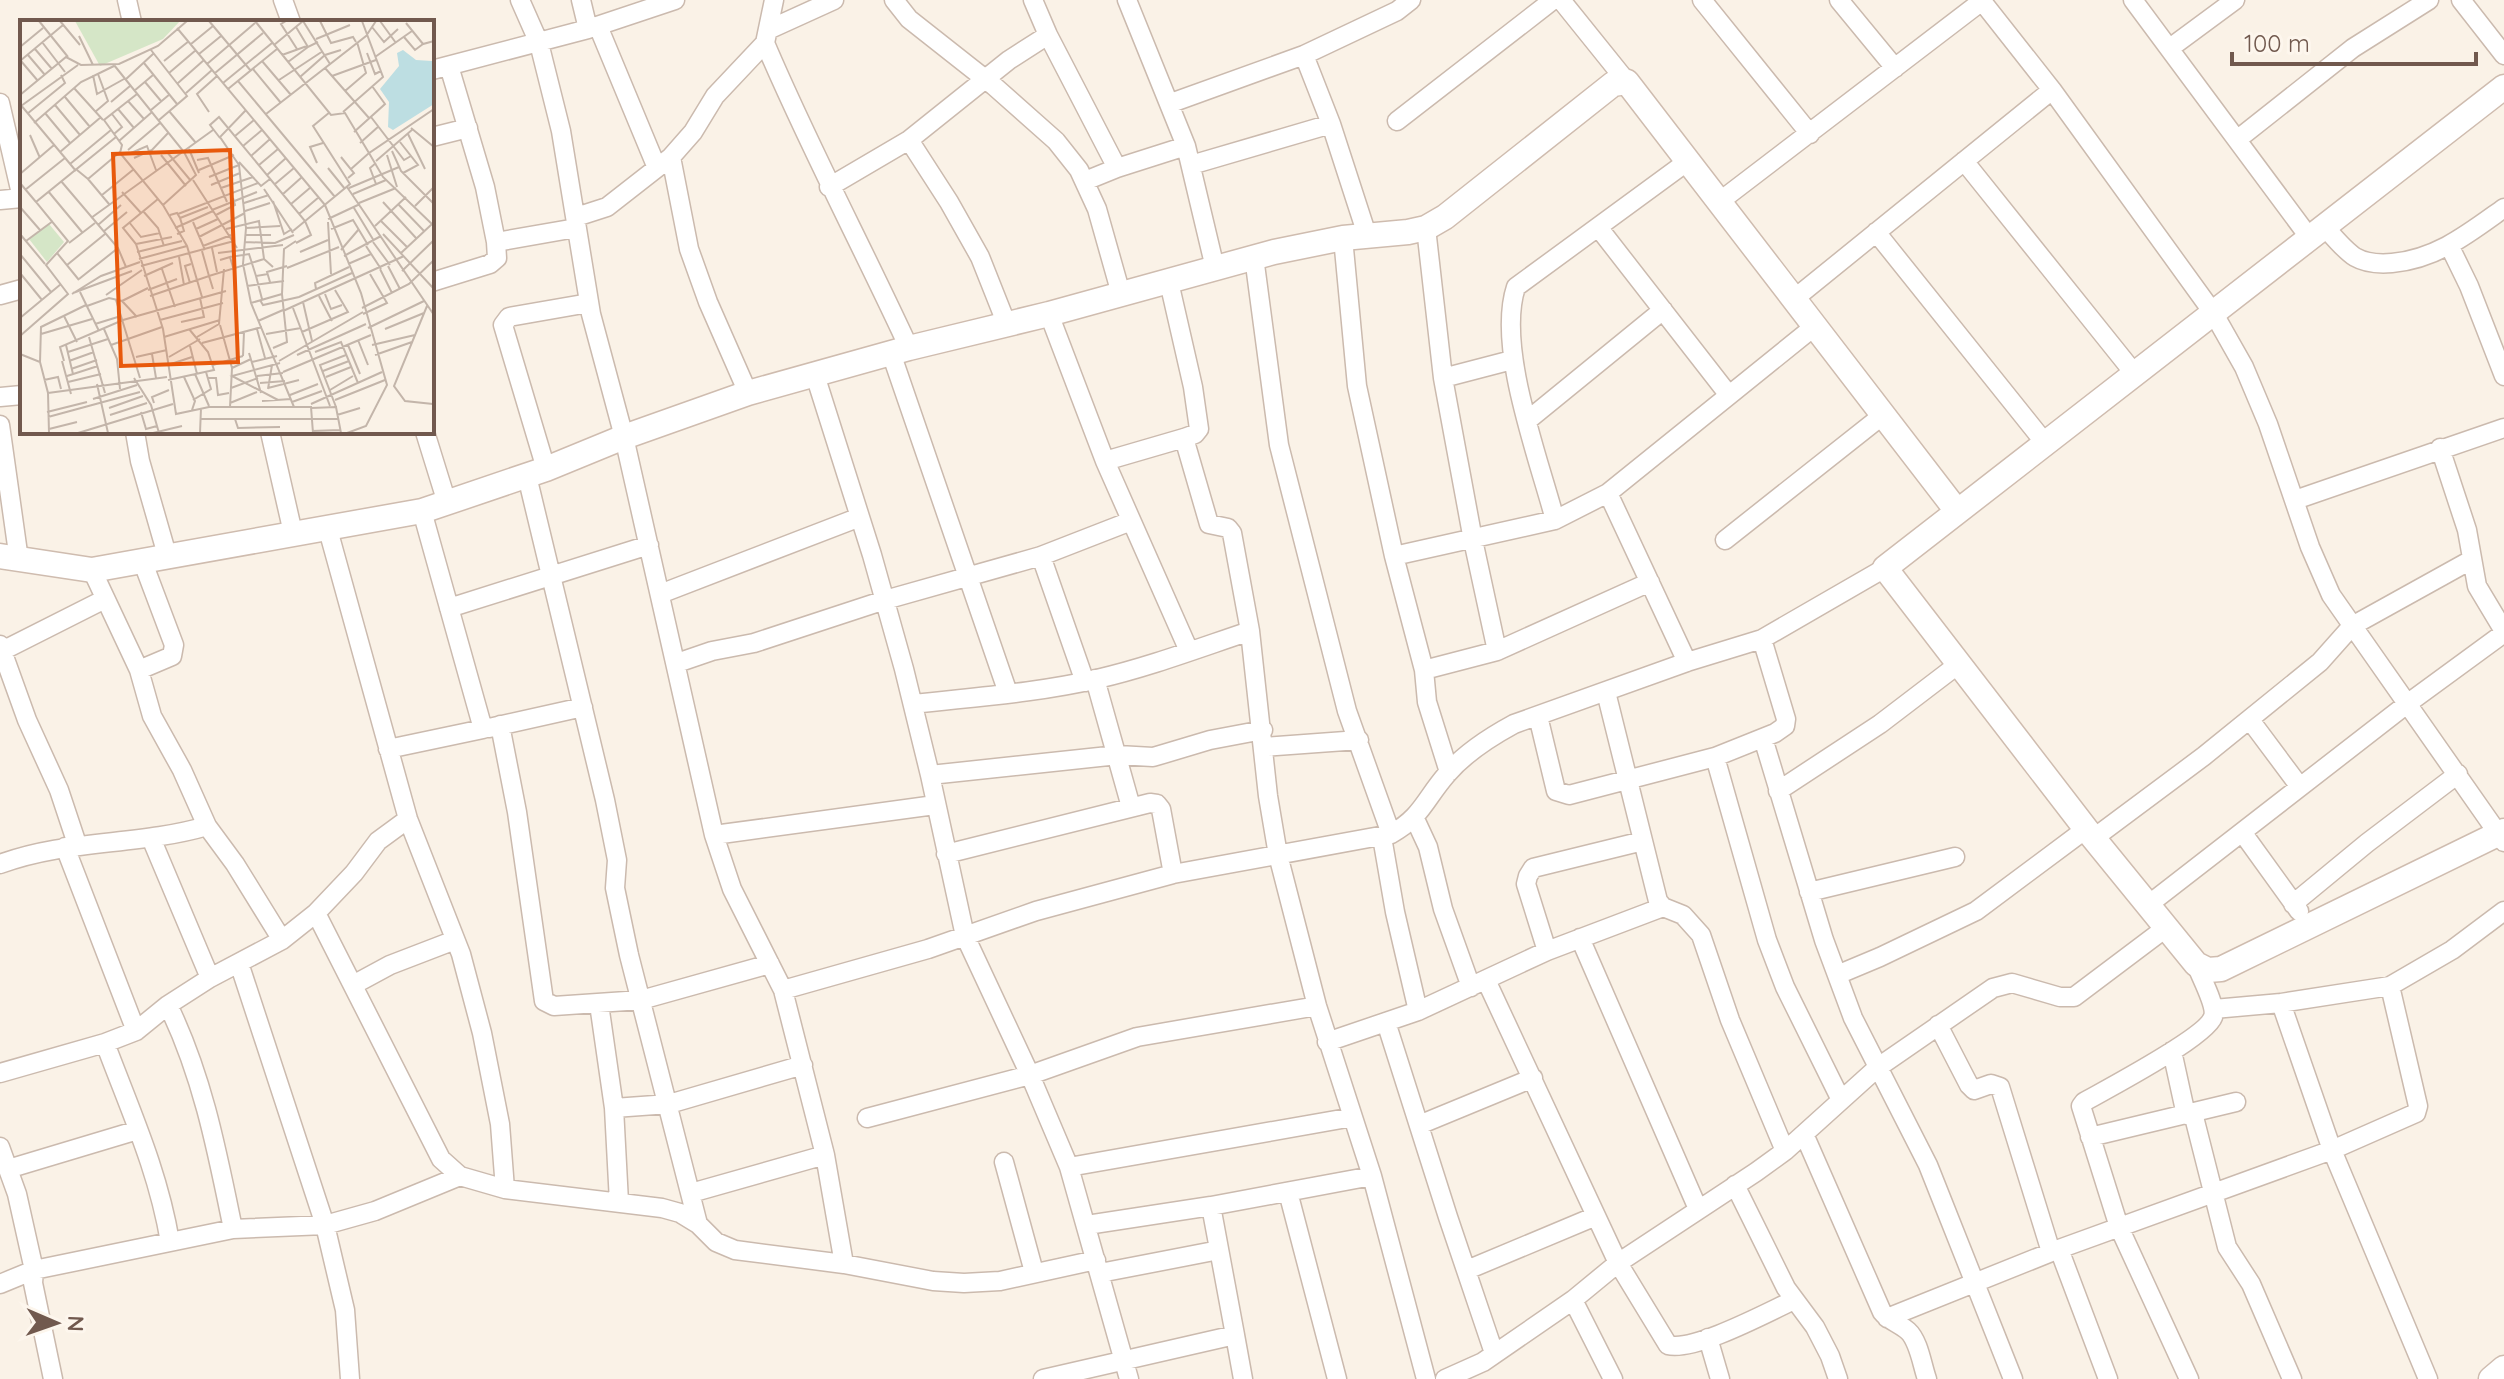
<svg xmlns="http://www.w3.org/2000/svg" width="2504" height="1379" viewBox="0 0 2504 1379" font-family="Quicksand,sans-serif">
	<style>
		.lines { fill: none; stroke-linecap: round; stroke-linejoin: round }
		.street-casing { stroke: #cbbaae; stroke-width: 21 }
		.secondary-casing { stroke: #cfbcaf; stroke-width: 27 }
		.street { stroke: #fff; stroke-width: 18 }
		.secondary { stroke: #fff; stroke-width: 24 }
		.inset-road { fill: none; stroke: #c3b5aa; stroke-width: 2 }
		.view { fill: #e8590c; fill-opacity: 0.15; stroke: #e8590c; stroke-width: 4 }
		.inset-edge { fill: none; stroke: #71594e; stroke-width: 4 }
	</style>
	<rect width="100%" height="100%" fill="#faf2e7"/>
	<g class="lines">
		<defs>
			<path id="street" d="M127,0L132,22
				M283,0L291,22
				M520,0L539,43L561,131L591,314L624,437L714,835L732,889L783,990L825,1155L844,1264
				M581,0L588,29
				M894,0L909,19L994,86L1056,141L1079,170L1097,209L1121,294
				M1033,0L1048,35L1117,168
				M1127,0L1186,146L1215,268
				M1561,0L1627,82
				M1702,0L1810,134
				M1839,0L1895,68
				M1981,0L2052,90L2214,314L2244,367L2268,424L2310,547L2331,595L2504,842
				M2133,0L2309,237
				M2461,0L2504,55
				M598,26L657,168
				M768,30L834,0
				M765,43C809,147 862,246 909,348
				M2170,48L2235,0
				M1304,55L1331,124L1367,235
				M449,66L485,187L496,242L576,228
				M432,70L588,29L675,0
				M0,103L22,198
				M1171,103L1304,55L1397,11L1411,0
				M1397,121L1553,0
				M432,137L468,128
				M2238,139L2353,48L2429,0
				M909,140L949,202L980,257L1007,325
				M671,157L689,249L708,302L748,393
				M1964,161L2134,373
				M1191,165L1331,124
				M1085,181L1117,168L1186,146
				M829,187L909,140L1009,60L1048,35
				M0,200L22,198
				M1719,202L1982,1
				M576,217L607,207L671,157L693,132L715,96L765,43L774,0
				M2324,226C2333,236 2344,250 2355,257C2367,264 2380,264 2392,263C2437,259 2469,233 2504,208
				M1598,227L1728,394
				M1426,228L1443,378L1473,540L1497,651
				M1876,232L2045,443
				M1343,238L1357,386L1394,556L1424,670L1427,702L1449,772
				M2450,247L2469,286L2504,376
				M1254,257L1279,445L1347,711L1391,834
				M432,282L490,264L497,258L496,242
				M0,295L22,289
				M1794,299L2052,90
				M1049,314L1105,461L1189,651
				M891,353L1008,693
				M815,375L872,555L904,669L930,775L965,936L1030,1075L867,1118
				M1443,378L1512,360
				M0,397L22,395
				M1528,420L1663,310
				M0,425L19,560
				M135,432L140,461L167,555
				M270,432L293,533
				M425,432L447,503
				M1184,438L1209,524L1228,528L1232,533L1250,631L1268,796L1278,855L1317,1006L1372,1176L1426,1379
				M2440,448L2467,530L2477,586L2504,631
				M1105,461L1184,438L1195,434L1199,429L1193,387L1169,282
				M546,469L503,325L509,317L589,303
				M527,476L605,800L617,860L615,888L629,955L698,1224
				M1608,493L1687,662
				M2295,500L2504,428
				M1555,520C1539,459 1496,347 1516,287L1688,161
				M327,526L408,819L461,954L482,1033L500,1124L505,1189
				M1725,540L1883,415
				M1041,556L1085,682
				M1394,556L1555,520L1608,493L1815,326
				M92,570L139,670L152,716L182,770L207,826L235,864L282,940
				M660,594L860,517
				M449,608L649,545
				M0,645L27,720L59,790L77,844
				M4,650L105,599
				M677,663L712,651L754,643L885,600L1041,556L1131,521
				M139,670L172,656L174,645L142,560
				M1424,670L1497,651L1650,582
				M1095,679L1131,807
				M1606,692L1658,901L1663,907L1683,915L1701,935L1730,1020L1785,1151
				M913,704C974,697 1037,693 1097,679C1149,667 1199,648 1250,631
				M1538,716L1556,791L1569,795L1715,757L1775,733L1785,726L1786,719L1762,639
				M2250,720L2300,787
				M500,725L517,812L544,1001L554,1006L641,1000L770,964
				M489,728L583,707
				M1763,738L1824,940L1853,1018L1928,1165L2013,1379
				M1264,747L1359,740
				M388,749L483,729L422,511
				M1715,757L1767,940L1785,987L1841,1100
				M930,775L1118,755L1153,757L1210,740L1263,730
				M1778,791L1880,724L1960,663
				M1415,819L1428,847L1443,909L1471,987
				M2242,832L2299,911
				M714,835L935,805
				M1382,837L1395,912L1418,1011
				M151,838L210,978
				M2094,838L2204,756L2320,662L2352,626L2471,560
				M65,847L136,1031
				M946,854L1150,803L1157,804L1161,809L1173,874
				M0,864C67,839 139,846 207,826
				M1809,892L1955,857
				M2293,904L2367,843L2458,774
				M2148,905L2407,704L2504,633
				M316,913L441,1159L460,1176L505,1189L662,1208L680,1213L698,1224L716,1242L735,1250L844,1264L933,1281L964,1283L1000,1281L1096,1260
				M1580,938L1698,1209
				M1547,951L1526,884L1528,876L1533,868L1643,841
				M239,963L325,1225L345,1310L350,1379
				M1837,975L1880,957L1976,911L2086,829
				M1486,980L1618,1263L1668,1345C1694,1352 1768,1312 1794,1300
				M353,985L390,965L455,940
				M783,990L928,949L1036,911L1173,874L1391,834C1422,817 1425,799 1447,774C1465,753 1490,737 1514,724L1687,662L1762,639L1885,568
				M2281,1003L2332,1150L2428,1379
				M599,1004L614,1108L619,1202
				M168,1005C203,1077 217,1151 233,1229
				M2214,1009L2281,1003L2390,986L2452,950L2504,911
				M1386,1022L1448,1217L1494,1353
				M1938,1025L1969,1085L1974,1090L1991,1084L2000,1087L2051,1252
				M1327,1042L1418,1011L1547,951L1663,907
				M105,1043C130,1110 158,1170 170,1242
				M2172,1051L2186,1115
				M0,1073L105,1043L136,1031L168,1005L210,978L282,940L316,913L354,873L378,841L408,819
				M614,1108L669,1104L803,1065
				M2193,1113L2227,1247L2251,1284L2292,1379
				M1419,1125L1533,1078
				M1804,1134L1882,1312C1889,1321 1899,1323 1908,1331C1919,1341 1922,1365 1927,1379
				M2090,1137L2236,1102
				M0,1147L17,1194L34,1270L33,1283L53,1379
				M1004,1162L1034,1272
				M1069,1167L1353,1117
				M8,1169L138,1130
				M1735,1185L1786,1288L1815,1327L1830,1356L1838,1379
				M1288,1192L1337,1379
				M691,1193L825,1155
				M1087,1225L1211,1206L1372,1176
				M2059,1249L2108,1379
				M1467,1270L1596,1216
				M1100,1273L1219,1250
				M0,1284L34,1270L233,1229L325,1225L375,1211L460,1176
				M1573,1300L1613,1379
				M1887,1318L2059,1249L2332,1150L2416,1113L2418,1106L2390,986
				M1235,1335L1243,1379
				M1708,1338L1720,1379
				M1043,1379L1235,1335L1211,1206
				M1129,1379L1069,1167L1030,1075L1137,1037L1317,1006
				M1445,1379L1483,1362L1573,1300L1618,1263L1756,1172L1785,1151L1877,1068L1993,988L2012,983L2060,997H2074L2167,927
				M2189,1379L2119,1227L2081,1106L2084,1102C2107,1089 2206,1037 2213,1017C2217,1006 2200,976 2196,964"/>
			<path id="secondary" d="M2504,87L1885,568L2086,829L2196,964L2208,970L2221,969L2504,831
				M0,556L92,570L422,511L546,469L624,437L748,393L909,348L1049,314L1274,252L1343,238L1408,232L1426,228L1445,217L1613,84L1627,82L1957,511
				M2491,1379L2504,1368"/>
		</defs>
		<!-- street casing -->
		<use href="#street" class="street-casing"/>
		<!-- secondary casing -->
		<use href="#secondary" class="secondary-casing"/>
		<!-- street -->
		<use href="#street" class="street"/>
		<!-- secondary -->
		<use href="#secondary" class="secondary"/>
	</g>
	<!-- overview -->
	<g transform="translate(20 20)">
		<rect width="414" height="414" fill="#faf2e7"/>
		<path d="M29,204L44,222L27,242L9,219Z" fill="#d5e6c7"/>
		<path d="M55,1H160L143,19L80,46Z" fill="#d5e6c7"/>
		<path d="M383,30L396,40L412,41L414,84L373,110L368,107L369,82L360,69L379,46L377,33Z" fill="#bddee2"/>
		<path class="inset-road" d="M19,1L48,37M40,1L60,25M189,1L231,51M235,1L311,95L325,93L349,133L414,89M266,1L261,4L277,29M283,1L310,44M300,1L311,23L333,17L336,22M360,1L376,23M386,3L403,24L414,21M276,7L288,27L298,22M352,7L364,22L378,9M157,8L305,185M59,16L73,45M384,17L395,30L403,24M296,19L330,5M22,22L45,52M171,24L193,6M254,25L283,1M0,27L23,8M15,29L32,49M131,30L167,76L139,100M347,33L355,54L361,51M179,34L201,16M8,35L25,55M262,35L287,26M355,37L392,11M0,41L43,5M1,41L18,61M144,41L169,21M242,41L271,75M268,42L288,27M124,43L157,84M187,44L235,3M94,45L164,132L176,155L143,185M305,48L349,98M233,49L261,83M149,53L176,30M195,53L243,13M73,55L77,74L104,59M312,56L356,40M280,57L305,35L321,30M105,60L133,34M259,60L303,31M218,61L315,177M125,62L141,81M158,63L184,40M203,63L252,23M54,68L83,100M208,69L257,29M114,71L133,55M325,71L346,53L337,22M166,73L192,50M117,74L84,100L102,125L100,133L143,185L167,226L182,277M0,75L46,37L61,45L99,44L138,26L167,1M45,77L70,107M108,81L124,99M91,82L110,66M0,84L56,151M35,85L60,115M1,86L58,45M98,89L114,108M131,90L150,74M226,90L200,117L219,145L226,208L223,244L231,283L274,387M149,91L176,123M75,92L88,81L78,54M189,92L177,74L197,56M323,92L363,57L342,1M25,93L50,123M7,94L45,63L41,55M92,94L102,107L94,114M246,94L346,16L356,1M351,97L384,140L391,136M14,103L61,62L94,46M391,108L414,127M334,112L365,84L352,66M388,114L405,149M10,115L20,138M215,116L234,100M200,118L190,105L199,97L285,201L291,215L276,223M99,121L132,92M380,122L398,145L383,153M340,123L359,106M223,126L242,110M169,129L179,153M108,130L141,102M372,131L381,151L414,184M40,132L81,97M147,132L171,161M111,133L127,126L136,150M141,135L166,166M367,135L377,167M231,136L250,119M321,137L334,153L328,158M114,138L132,130L149,112M177,140L188,138L207,182M356,141L393,109M219,142L241,166L250,159M297,143L290,127L303,123M356,143L350,148L356,164M50,144L91,110M239,145L258,129M308,148L325,169M331,149L349,133L363,157L414,206M57,150L68,159L100,132M179,150L214,135M0,154L34,125M247,155L266,138M189,157L219,145M68,159L89,184M173,160L217,228M41,161L98,228L106,247M0,163L16,182M255,164L274,148M191,165L220,153M327,167L414,295M201,168L233,157M329,168L379,147M244,169L273,213M5,170L45,138M28,171L62,212M102,172L121,193M263,174L282,157M333,174L366,160M82,175L114,149M138,179L103,208L116,224L143,309L156,394L189,387H291L293,413M253,181L264,214L272,209M363,182L396,218M224,183L249,175M339,183L376,168M271,184L291,167M378,184L404,211M305,185L341,273L367,365L346,406L327,413M395,186L414,167M0,187L20,210M334,188L354,221M192,190L237,172M123,191L138,208L144,226M225,191L250,183M158,194L238,163M279,194L299,177M150,195L157,193L160,198L164,211L157,214M196,195L215,185L213,178M71,198L193,110M160,198L188,187M308,199L340,184M361,201L387,227M109,202L121,217L140,213M173,202L185,230M308,202L311,254M78,205L101,185M355,206L386,177M155,208L193,191M226,208L260,206M176,209L198,199M206,209L239,201L244,239L253,247M311,209L333,200L348,225M273,211L330,164L293,106L310,92M83,212L107,192M0,214L25,244M363,214L414,269M225,215H251M179,217L225,193M6,221L33,201M224,222L255,223L274,215M353,222L370,245M49,223L75,203M116,224L152,217M183,226L211,215M346,226L361,249M192,228L197,252M321,230L339,209M182,231L189,256L244,239M117,232L162,221M280,232L308,220M37,233L59,260M198,233L263,225M381,233L412,204M0,234L31,272M324,236L361,216M159,237L164,265M210,237L229,234L236,256M119,239L167,226M200,240L210,237L215,254M328,244L351,234M47,245L85,214M121,246L214,221M368,246L380,269M267,248L319,227M142,249L155,287M360,249L372,273M382,251L414,220M0,253L22,280M124,256L153,243M59,259L98,228M250,262L247,252L267,246M170,263L165,246L171,244M227,266L264,261M296,269L295,263L329,247M128,270L157,259M60,272L79,311M53,273L112,251M52,274L81,256L120,242M305,274L311,289L322,285M86,275L122,250M130,276L189,256L193,269M299,276L312,301M242,279L236,256L248,254M96,280L120,358M240,280L243,285L279,277L332,253M102,281L128,268M283,282L292,321M231,283L262,274M67,286L89,278L102,281L117,297M407,286L374,366L385,381L413,384M273,288L310,386M342,288L389,264L414,240M263,291L384,236M343,294L367,283L350,254M44,296L57,322M0,298L41,264M140,300L203,283M238,301L263,290M161,302L184,297L180,278M75,304L101,296M200,305L212,348M348,308L404,281M84,309L97,339L100,369M237,309L245,338M365,309L404,293M282,312L328,292L315,270M21,314L72,299M246,314L281,308M0,316L48,274L26,245L48,221L16,182L96,117M69,317L85,373M144,317L200,300M177,317L199,304L204,249M338,320L348,345M182,323L242,307M46,325L53,354M91,325L142,307M328,325L340,354M352,325L395,315M170,326L177,354M253,328L267,322L262,274L264,229L276,221M48,332L88,319M295,332L321,322L338,363M229,333L241,373M0,334L20,342L28,373L29,413M132,334L136,358M277,335L346,304M355,335L392,322M223,336L224,312M116,337L147,330M149,337L180,319M42,341L51,374M44,341L40,327L103,300L206,271M49,341L74,332M259,341L343,292M20,342L21,307L66,285M232,342L257,336M148,345L172,337M193,345L223,336M51,349L77,340M303,351L329,341M263,352L351,315M175,354L189,386M47,356L78,346M237,356L263,353M164,357L175,381L172,390M306,357L331,347M114,358L131,385L139,413M188,358H196L198,375L209,373M24,360L38,357L41,369M148,360L194,350L188,332L169,309M48,362L81,354M240,363L265,361M77,364L88,413M211,368L238,358M248,368L279,360M248,369L252,345M310,370L333,356M28,373L147,357M270,375L298,364M73,379L117,365M173,380L191,369L186,352M258,380L212,356L260,343M315,380L365,360M242,381L271,379M272,382L302,371M134,383L132,377L149,370M210,383L237,372M291,384L362,352M210,387L212,348L231,339M316,387L300,345L326,335M89,388L123,376M291,388L316,387L321,413M27,392L67,382M121,392L126,409L137,406M90,395L127,383M317,395L340,388M28,397L120,372M180,399H318M215,399L218,408L260,407M29,409L57,402M292,411L320,410M58,413L153,384M133,413L162,406M180,413L181,388"/>
		<path class="view" d="M210,130L218,342L101,346L93,134Z"/>
		<rect width="414" height="414" class="inset-edge"/>
	</g>
	<!-- north arrow -->
	<g transform="translate(56 1323) rotate(92)" stroke="#fdf6ed" stroke-width="6" paint-order="stroke">
	<path d="M0-6L14 30L0 20L-14 30Z" fill="#71594e"/>
	<text y="-12" font-size="22" font-weight="bold" text-anchor="middle" fill="#71594e">N</text>
	</g>
	<!-- scale -->
	<path d="M2232 52v12h244v-12" fill="none" stroke="#71594e" stroke-width="4"/>
	<text x="2244" y="52" font-size="24" fill="#71594e" stroke="#fdf6ed" stroke-width="6" paint-order="stroke">100 m</text>
</svg>
